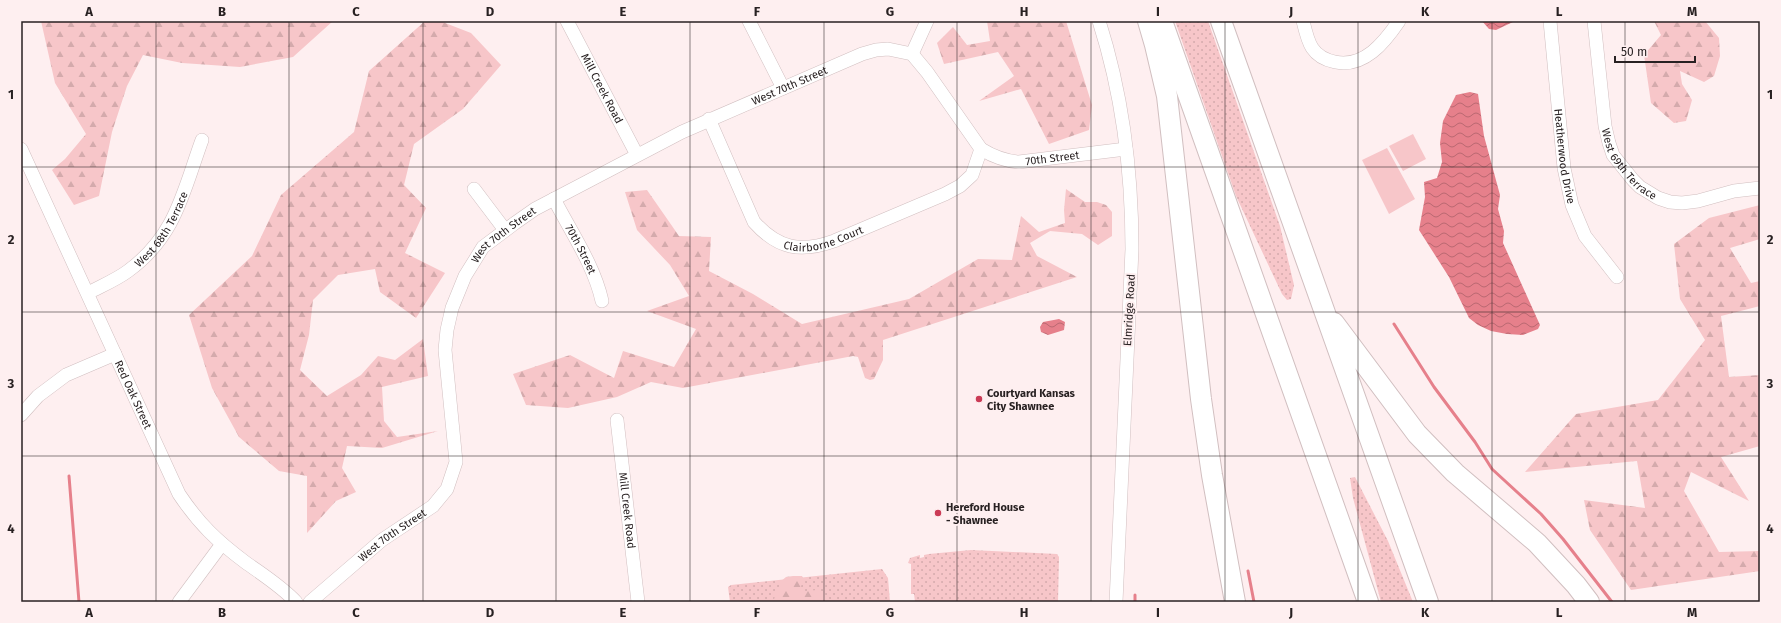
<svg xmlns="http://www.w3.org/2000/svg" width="1781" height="623" viewBox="0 0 1781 623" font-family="'Fira Sans',sans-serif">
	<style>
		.grass { fill: url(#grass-dots) }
		.forest { fill: url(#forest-firs) }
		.green { fill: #f7c6c9 }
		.water { fill: url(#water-waves) }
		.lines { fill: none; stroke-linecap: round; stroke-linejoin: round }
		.stream { stroke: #e6808b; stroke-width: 3 }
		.minor-casing { stroke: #d1bfc0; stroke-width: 14 }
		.highway-casing { stroke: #d1bfc0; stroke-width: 22 }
		.minor { stroke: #fff; stroke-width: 13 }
		.highway { stroke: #fff; stroke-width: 20 }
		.grid { fill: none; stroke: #282122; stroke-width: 1; stroke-opacity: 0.55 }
		.poi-dot { fill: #cb3b56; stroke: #feeff0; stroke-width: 1.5 }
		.labels { text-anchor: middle; stroke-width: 4; stroke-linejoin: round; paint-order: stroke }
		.street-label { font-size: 11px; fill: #282122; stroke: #feeff0 }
		.poi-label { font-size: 11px; font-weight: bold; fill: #282122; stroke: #feeff0; text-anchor: start }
		.neatline { fill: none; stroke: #282122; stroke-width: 1.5 }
		.grid-label { font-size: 13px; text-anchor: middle; font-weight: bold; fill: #282122 }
	</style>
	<defs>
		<pattern id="grass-dots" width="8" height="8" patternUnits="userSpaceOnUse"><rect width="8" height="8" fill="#f7c6c9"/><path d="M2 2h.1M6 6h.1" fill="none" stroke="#d4aaac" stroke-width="1.8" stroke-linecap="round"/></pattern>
		<pattern id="forest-firs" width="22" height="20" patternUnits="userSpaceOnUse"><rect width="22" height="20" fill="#f7c6c9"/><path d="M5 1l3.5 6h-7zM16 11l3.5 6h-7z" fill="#d4aaac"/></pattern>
		<pattern id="water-waves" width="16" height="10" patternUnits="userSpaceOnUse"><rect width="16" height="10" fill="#e6808b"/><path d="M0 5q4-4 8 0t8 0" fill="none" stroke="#ba6871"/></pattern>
	</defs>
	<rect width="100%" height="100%" fill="#feeff0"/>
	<!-- grass -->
	<path class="grass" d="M1175,21H1208L1280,226L1294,285L1291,299L1287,300L1282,294L1236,196Z
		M1355,477L1388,541L1413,602H1381L1353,498L1350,478Z
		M971,550L1057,554L1059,557L1058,602H915L914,594H911V564L908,563L910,558L920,555V558L924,557V555L929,554Z
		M882,569L888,578L890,602H730L728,587L731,585Z"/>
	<!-- forest -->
	<path class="forest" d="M41,21H333L293,57L240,67L182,63L143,55L127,86L112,132L99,196L74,205L52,170L65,159L86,134L55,83Z
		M425,21H440L471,33L501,65L463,109L414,144L404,185L426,208L405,253L445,273L416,318L380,292L375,269L338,275L313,300L309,335L300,370L327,396L361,375L378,356L395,360L423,339L428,376L382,387L384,421L397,437L438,431L382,448L347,446L342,468L356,492L336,501L307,533V476L279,471L239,437L212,388L189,315L252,256L281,195L354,132L369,71Z
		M987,21H1066L1092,105L1089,130L1049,144L1021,89L979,101L1014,76L998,52L944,64L937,43L953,27L967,45L990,41Z
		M1654,21H1705L1719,38L1720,56L1714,76L1704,82L1680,71L1682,84L1692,100L1686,121L1674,123L1651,103L1644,55L1661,35Z
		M1066,189L1085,202H1097L1106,205L1112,212V236L1098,245L1082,234L1050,231L1030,243L1037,256L1077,277L883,340V360L874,379L870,380L865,378L858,357L853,356L683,388L651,382L617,397L568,408L526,405L513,374L570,355L614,378L623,351L674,367L696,329L647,311L689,296L670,265L637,230L625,192L647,190L679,236L711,237L709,271L753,294L802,324L909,299L978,259L1012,260L1021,216L1039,232L1065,223L1064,210Z
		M1760,205V239L1730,248L1751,283L1760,281V306L1721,316L1729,377L1760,375V446L1721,457L1749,501L1691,472L1684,491L1719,552L1760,551V571L1631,590L1590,530L1584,500L1645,508L1637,461L1525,472L1576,414L1658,400L1705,340L1680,299L1674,244L1709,218Z
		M793,576H802L804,580L800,588L802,592C816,590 819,587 826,602H774C774,594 779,590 780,582L786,577Z"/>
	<!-- green -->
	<path class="green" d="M1413,134L1426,159L1403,171L1389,146Z
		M1387,148L1415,199L1389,214L1362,160Z"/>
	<!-- water -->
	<path class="water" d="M1482,21H1515L1496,30L1489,29Z
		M1470,92L1478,94L1484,136L1500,195L1498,209L1504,231L1503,243L1540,325L1538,329L1523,335L1507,334L1491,331L1478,325L1469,318L1449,277L1419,230L1425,197L1424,182L1437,178L1442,162L1440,143L1443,121L1456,95Z
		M1059,319L1065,322L1064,330L1048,335L1041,332L1040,327L1043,322Z"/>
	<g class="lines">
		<!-- stream -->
		<path class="stream" d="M1394,324L1434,387L1475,442L1492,469L1541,514L1563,539L1612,602
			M69,476L79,602
			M1248,571L1254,602
			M1135,602V595"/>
		<defs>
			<g id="minor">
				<path id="s1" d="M567,21L637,155"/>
				<path d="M749,21L783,88"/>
				<path d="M1099,21C1123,96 1132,171 1132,249L1116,602"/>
				<path d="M1303,21C1308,42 1311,57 1335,62C1364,68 1384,43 1399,21"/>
				<path id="s2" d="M1550,21L1564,168L1572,205L1585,236L1617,277"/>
				<path id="s3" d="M1594,21L1605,126L1609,143L1613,155L1633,180L1640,187L1658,198L1670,202L1682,203L1698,201L1734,191L1760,188"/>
				<path d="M912,54L927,21"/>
				<path id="s4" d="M709,119L754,222C778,249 801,253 834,241L945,194L960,186L972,175L981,149"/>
				<path id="s5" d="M21,149L179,494C199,524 217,541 245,562C263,575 281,586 296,602"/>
				<path d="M474,189L505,230"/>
				<path id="s6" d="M554,199C571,232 594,265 602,301"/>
				<path id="s7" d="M88,293C101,286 116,280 128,271C176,236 183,192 202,140"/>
				<path d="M21,415L38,396L66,375L115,354"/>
				<path id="s8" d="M617,420L638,602"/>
				<path d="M179,602L222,544"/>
				<path id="s9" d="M310,602L382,540L433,506L447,489L456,462L445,350L447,330L452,308L465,276L483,247L515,223L535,209L682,132L862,54L876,50L888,49L912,54L927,72L981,149C994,157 1005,161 1019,162L1126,149"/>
			</g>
			<path id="highway" d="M1148,21L1155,45L1167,96L1201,399L1212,475L1235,602
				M1162,21L1368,602
				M1221,21L1428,602
				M1334,323L1417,434L1455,473L1537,543L1576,585L1589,602"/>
		</defs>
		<!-- minor casing -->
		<use href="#minor" class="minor-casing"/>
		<!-- highway casing -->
		<use href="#highway" class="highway-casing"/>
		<!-- minor -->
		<use href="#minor" class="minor"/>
		<!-- highway -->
		<use href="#highway" class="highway"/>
	</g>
	<!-- grid -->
	<path class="grid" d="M156,21V602M289,21V602M423,21V602M556,21V602M690,21V602M824,21V602M957,21V602M1091,21V602M1225,21V602M1358,21V602M1492,21V602M1625,21V602M21,167H1760M21,312H1760M21,456H1760"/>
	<!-- markers -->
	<g class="poi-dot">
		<circle cx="979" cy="399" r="4"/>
		<circle cx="938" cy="513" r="4"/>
	</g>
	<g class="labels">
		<!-- street labels -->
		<g class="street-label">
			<text dy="4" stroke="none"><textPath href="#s9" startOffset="778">West 70th Street</textPath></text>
			<text dy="4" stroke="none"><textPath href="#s1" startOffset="76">Mill Creek Road</textPath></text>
			<text dy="4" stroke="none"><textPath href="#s2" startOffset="136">Heatherwood Drive</textPath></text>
			<text dy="4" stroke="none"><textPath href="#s9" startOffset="1100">70th Street</textPath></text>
			<text dy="4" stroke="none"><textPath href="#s3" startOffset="152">West 69th Terrace</textPath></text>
			<text dy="4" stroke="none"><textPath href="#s7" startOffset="100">West 68th Terrace</textPath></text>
			<text dy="4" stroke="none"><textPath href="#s4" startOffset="191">Clairborne Court</textPath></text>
			<text dy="4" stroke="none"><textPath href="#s9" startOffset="454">West 70th Street</textPath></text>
			<text dy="4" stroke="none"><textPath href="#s6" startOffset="57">70th Street</textPath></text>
			<text transform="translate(1129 310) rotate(-87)" y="4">Elmridge Road</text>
			<text dy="4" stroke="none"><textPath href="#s5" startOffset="270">Red Oak Street</textPath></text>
			<text dy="4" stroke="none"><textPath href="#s8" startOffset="91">Mill Creek Road</textPath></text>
			<text dy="4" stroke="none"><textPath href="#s9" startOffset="106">West 70th Street</textPath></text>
		</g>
		<!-- poi labels -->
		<g class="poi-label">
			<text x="987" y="397">Courtyard Kansas<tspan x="987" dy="13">City Shawnee</tspan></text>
			<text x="946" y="511">Hereford House<tspan x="946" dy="13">- Shawnee</tspan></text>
		</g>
	</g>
	<!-- border -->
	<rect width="1781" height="623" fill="none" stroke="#feeff0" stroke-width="44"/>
	<!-- scale -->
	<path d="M1615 56v6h80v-6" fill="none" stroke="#282122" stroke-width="2"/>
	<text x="1621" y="56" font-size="12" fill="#282122" stroke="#feeff0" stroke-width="3" paint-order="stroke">50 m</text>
	<rect x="22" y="22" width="1737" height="579" class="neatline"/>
	<g class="grid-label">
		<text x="89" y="16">A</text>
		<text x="222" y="16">B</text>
		<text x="356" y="16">C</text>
		<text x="490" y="16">D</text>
		<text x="623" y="16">E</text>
		<text x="757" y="16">F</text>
		<text x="890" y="16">G</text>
		<text x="1024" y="16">H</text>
		<text x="1158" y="16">I</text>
		<text x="1291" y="16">J</text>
		<text x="1425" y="16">K</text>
		<text x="1559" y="16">L</text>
		<text x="1692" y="16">M</text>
		<text x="11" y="99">1</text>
		<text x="1770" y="99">1</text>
		<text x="11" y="244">2</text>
		<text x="1770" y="244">2</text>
		<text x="11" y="388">3</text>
		<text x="1770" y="388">3</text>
		<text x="11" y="533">4</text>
		<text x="1770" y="533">4</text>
		<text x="89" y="617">A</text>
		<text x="222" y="617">B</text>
		<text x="356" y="617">C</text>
		<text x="490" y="617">D</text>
		<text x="623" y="617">E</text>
		<text x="757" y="617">F</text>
		<text x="890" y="617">G</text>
		<text x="1024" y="617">H</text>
		<text x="1158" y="617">I</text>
		<text x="1291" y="617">J</text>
		<text x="1425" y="617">K</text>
		<text x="1559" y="617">L</text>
		<text x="1692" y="617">M</text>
	</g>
</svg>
